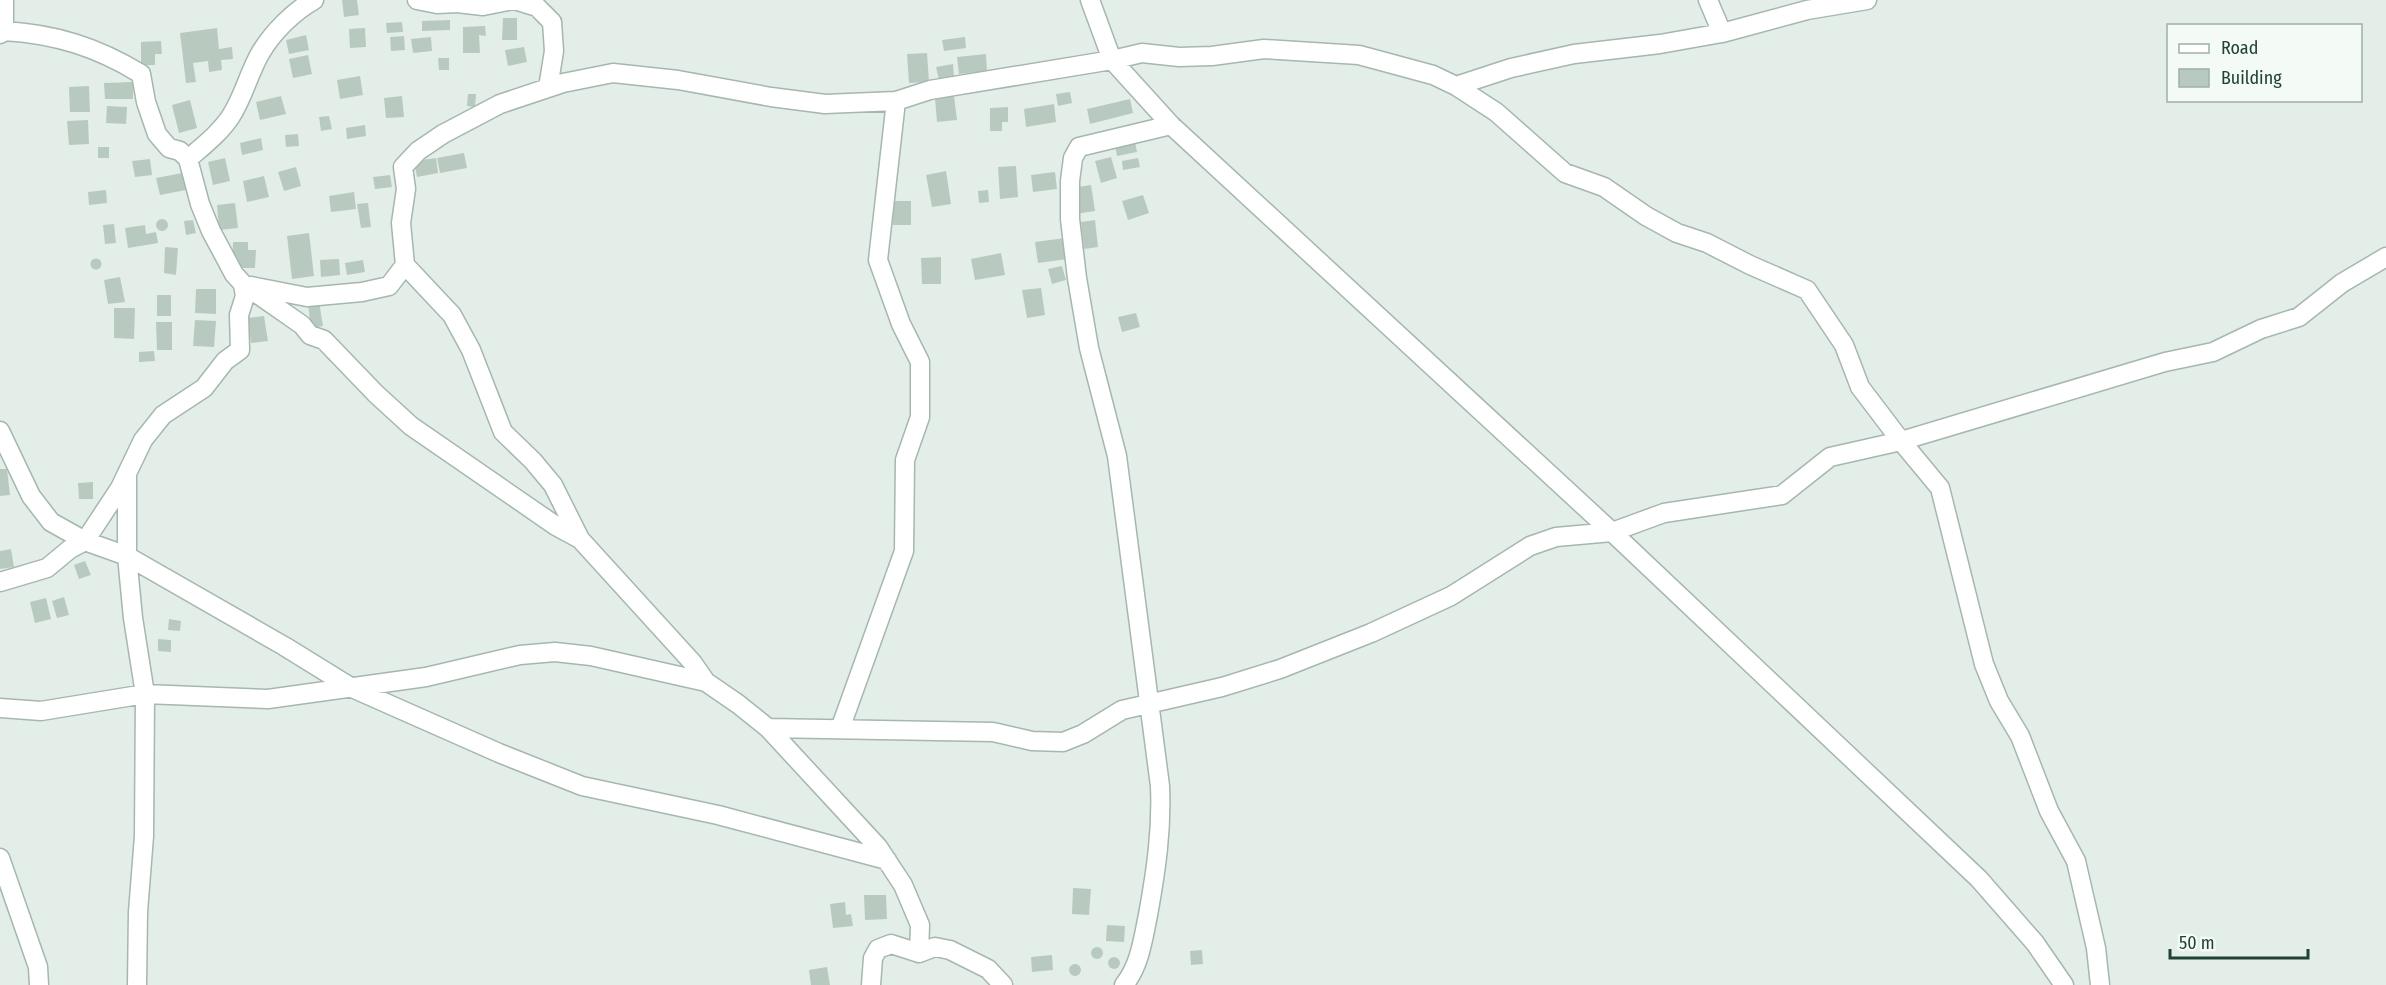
<svg xmlns="http://www.w3.org/2000/svg" width="2386" height="985" viewBox="0 0 2386 985" font-family="'Fira Sans Condensed',sans-serif">
	<style>
		.building { fill: #b8cac0 }
		.lines { fill: none; stroke-linecap: round; stroke-linejoin: round }
		.minor-casing { stroke: #a5b7ae; stroke-width: 21 }
		.minor { stroke: #fff; stroke-width: 18 }
	</style>
	<rect width="100%" height="100%" fill="#e3eee8"/>
	<!-- building -->
	<path class="building" d="M342,0H357L359,15L344,17Z
		M503,18H517V40H502Z
		M450,20V30L422,31V21Z
		M402,22L403,32L387,33L386,23Z
		M485,26L486,36L479,35L480,53H463V27Z
		M217,28L219,49L232,47L233,59L221,60L222,70L209,72L208,61L193,63L196,82L186,83L180,33Z
		M365,28L366,47L350,48L349,29Z
		M306,35L309,50L289,54L286,40Z
		M404,36L405,50L391,51L390,37Z
		M431,37L432,51L413,53L411,39Z
		M965,37L966,48L944,51L942,40Z
		M161,41L162,54H155V65H141V42Z
		M524,47L527,62L508,66L505,50Z
		M927,53L929,82L909,83L907,54Z
		M986,54L987,71L959,74L957,57Z
		M308,55L312,74L293,78L289,59Z
		M438,58H449V70H439Z
		M953,64L954,77L939,80L936,67Z
		M360,76L363,95L340,99L337,80Z
		M133,82V99H105L104,83Z
		M89,86L90,112H70L69,87Z
		M1070,92L1072,103L1058,106L1056,94Z
		M468,94H476L475,107L467,106Z
		M281,96L286,114L260,120L256,102Z
		M402,96L404,117L386,118L384,98Z
		M954,96L957,120L937,122L935,98Z
		M1130,99L1133,113L1090,124L1087,109Z
		M190,100L197,128L179,133L172,105Z
		M1054,104L1056,122L1026,127L1024,109Z
		M107,106L127,107L126,124L106,123Z
		M1008,107V122H1002V131H990V108Z
		M329,116L332,129L321,131L319,117Z
		M88,120L89,144L69,145L67,121Z
		M365,125L366,136L347,139L346,128Z
		M298,134L299,146L286,147L285,135Z
		M261,138L263,150L242,155L240,143Z
		M1135,142L1137,152L1117,156L1115,145Z
		M98,147H109V158H98Z
		M464,153L467,168L440,173L437,158Z
		M1111,157L1117,178L1101,183L1095,161Z
		M225,158L230,181L213,185L208,162Z
		M436,158L438,173L417,177L414,161Z
		M1138,158L1140,167L1123,170L1122,161Z
		M150,159L152,175L135,177L132,161Z
		M1016,166L1018,197L1000,199L998,167Z
		M296,167L301,186L284,191L278,172Z
		M946,171L951,204L932,207L926,175Z
		M1055,172L1057,189L1033,192L1031,175Z
		M182,173L186,190L160,195L156,178Z
		M390,175L392,187L375,189L373,177Z
		M264,176L269,197L247,202L243,181Z
		M1091,185L1095,211L1075,214L1072,188Z
		M106,190L107,203L89,205L88,192Z
		M988,190L989,202L979,203L978,191Z
		M354,192L356,209L331,212L329,196Z
		M1143,195L1149,213L1128,220L1122,201Z
		M893,201H911V225H893Z
		M235,203L238,228L219,230L217,205Z
		M368,203L371,227L361,228L357,204Z
		M156 225a6 6 0 1 1 12 0a6 6 0 1 1-12 0Z
		M193,220L196,233L186,235L184,221Z
		M1095,220L1098,247L1084,249L1081,222Z
		M114,224L116,243L105,244L103,225Z
		M145,225L146,234L156,232L158,243L128,248L125,228Z
		M309,233L314,276L292,279L287,236Z
		M1065,238L1068,259L1038,263L1035,242Z
		M233,242H248V250H256L255,268H232Z
		M165,247L178,248L176,275L164,273Z
		M1001,253L1005,275L975,280L971,259Z
		M941,257V284H922L921,258Z
		M90.5 264a5.5 5.5 0 1 1 11 0a5.5 5.5 0 1 1-11 0Z
		M339,259L340,275L321,277L320,260Z
		M363,260L365,272L347,275L345,263Z
		M1062,266L1066,280L1052,284L1048,269Z
		M120,277L125,302L108,304L104,280Z
		M1041,288L1045,315L1027,318L1022,290Z
		M196,289H216V314L195,313Z
		M157,295H171V316H157Z
		M319,302L323,326L311,328L308,304Z
		M114,308H135L134,339L114,338Z
		M1136,313L1140,327L1122,332L1118,317Z
		M264,316L268,341L251,343L248,318Z
		M195,320L216,321L214,347L193,346Z
		M156,322H172V350H157Z
		M154,351L155,361L139,362V352Z
		M0,469H7L10,495L0,496Z
		M93,482V499H79L78,483Z
		M11,549L14,567L0,569V551Z
		M85,561L91,575L79,579L74,565Z
		M64,597L69,615L57,618L52,601Z
		M46,598L51,619L35,623L30,602Z
		M169,619L181,621L180,631L168,630Z
		M158,639L171,640V652L158,651Z
		M1073,888L1091,889L1089,915L1072,914Z
		M864,895H886L887,919L865,920Z
		M845,902L846,915L851,914L853,926L833,928L830,904Z
		M1107,925L1125,926L1124,942L1106,941Z
		M1091 953a6 6 0 1 1 12 0a6 6 0 1 1-12 0Z
		M1202,950L1203,964L1191,965L1190,951Z
		M1052,955L1053,970L1032,972L1031,957Z
		M1108 963a6 6 0 1 1 12 0a6 6 0 1 1-12 0Z
		M1069 970a6 6 0 1 1 12 0a6 6 0 1 1-12 0Z
		M827,967L830,985H811L809,970Z"/>
	<g class="lines">
		<defs>
			<path id="minor" d="M4,0V31
				M417,0L437,4L457,3L483,6L513,0
				M514,0L537,7L552,22L554,51L548,88
				M1090,0L1112,60L1171,125L1612,532L1979,879L2035,943L2064,985
				M1722,33L1807,10L1867,0
				M0,34L4,31C55,34 97,47 141,74L146,102L157,134L169,148L180,151L188,159L200,204L211,231L234,274L243,284L302,325L310,335L324,340L376,394L411,426L556,526L580,539
				M1456,86L1511,68L1574,54L1660,44L1722,33L1708,0
				M188,159C203,146 220,133 231,116C244,96 249,72 261,52C273,32 294,11 314,0
				M251,286L307,297L362,292L389,286L405,265
				M0,431L31,496L51,522L85,541L127,556L284,646L352,688L499,753L582,786L718,815L887,860
				M127,475V556L133,618L145,694L144,836L138,912L137,985
				M0,582L47,568L70,549L85,541L120,488L143,440L163,415L204,388L225,361L240,350L239,315L245,296L243,284
				M0,708L41,711L145,694L268,699L426,677L520,655L555,652L591,656L706,682
				M768,728L993,732L1032,741L1063,742L1083,734L1122,710L1222,687L1280,669L1371,633L1451,596L1530,546L1556,537L1612,532L1664,513L1782,495L1830,457L1901,441L1860,387L1844,345L1807,290L1750,265L1707,243L1677,233L1646,216L1604,187L1565,173L1496,112L1456,86L1433,75L1359,55L1264,49L1212,56L1179,57L1142,53L1112,60L930,90L896,101L825,104L771,97L678,80L613,73L563,83L500,104L443,134L418,151L403,167L406,189L401,223L405,265L452,315L471,350L503,432L533,461L553,485L580,539L692,662L706,682L738,704L768,728L878,847L903,885L920,925L919,953
				M840,729L904,551L905,460L920,417V362L901,324L878,260L896,101
				M0,858L38,967L39,985
				M871,985L873,958L878,949L891,944L919,953L935,947L950,950L988,969L1003,985
				M1124,985C1140,965 1143,939 1148,915C1156,871 1162,830 1160,786L1117,456L1089,348L1077,278L1070,219V181L1073,158L1079,147L1171,125
				M2100,985L2096,948L2076,861L2049,811L2020,736L1999,701L1984,664L1940,488L1901,441L2165,362L2213,352L2261,329L2299,317L2342,283L2386,257"/>
		</defs>
		<!-- minor casing -->
		<use href="#minor" class="minor-casing"/>
		<!-- minor -->
		<use href="#minor" class="minor"/>
	</g>
	<!-- legend -->
	<rect x="2167" y="24" width="195" height="78" fill="#f4faf6" stroke="#9fb0a8" stroke-width="1.5"/>
	<rect x="2179" y="44" width="30" height="9" fill="#ffffff" stroke="#9fb0a8" stroke-width="1.5"/>
	<text x="2221" y="54" font-size="18" fill="#204234">Road</text>
	<rect x="2179" y="69" width="30" height="18" fill="#b8cac0" stroke="#9fb0a8" stroke-width="1.5"/>
	<text x="2221" y="84" font-size="18" fill="#204234">Building</text>
	<!-- scale -->
	<path d="M2170 949v9h138v-9" fill="none" stroke="#204234" stroke-width="3"/>
	<text x="2179" y="949" font-size="18" fill="#204234" stroke="#f4faf6" stroke-width="4.5" paint-order="stroke">50 m</text>
</svg>
